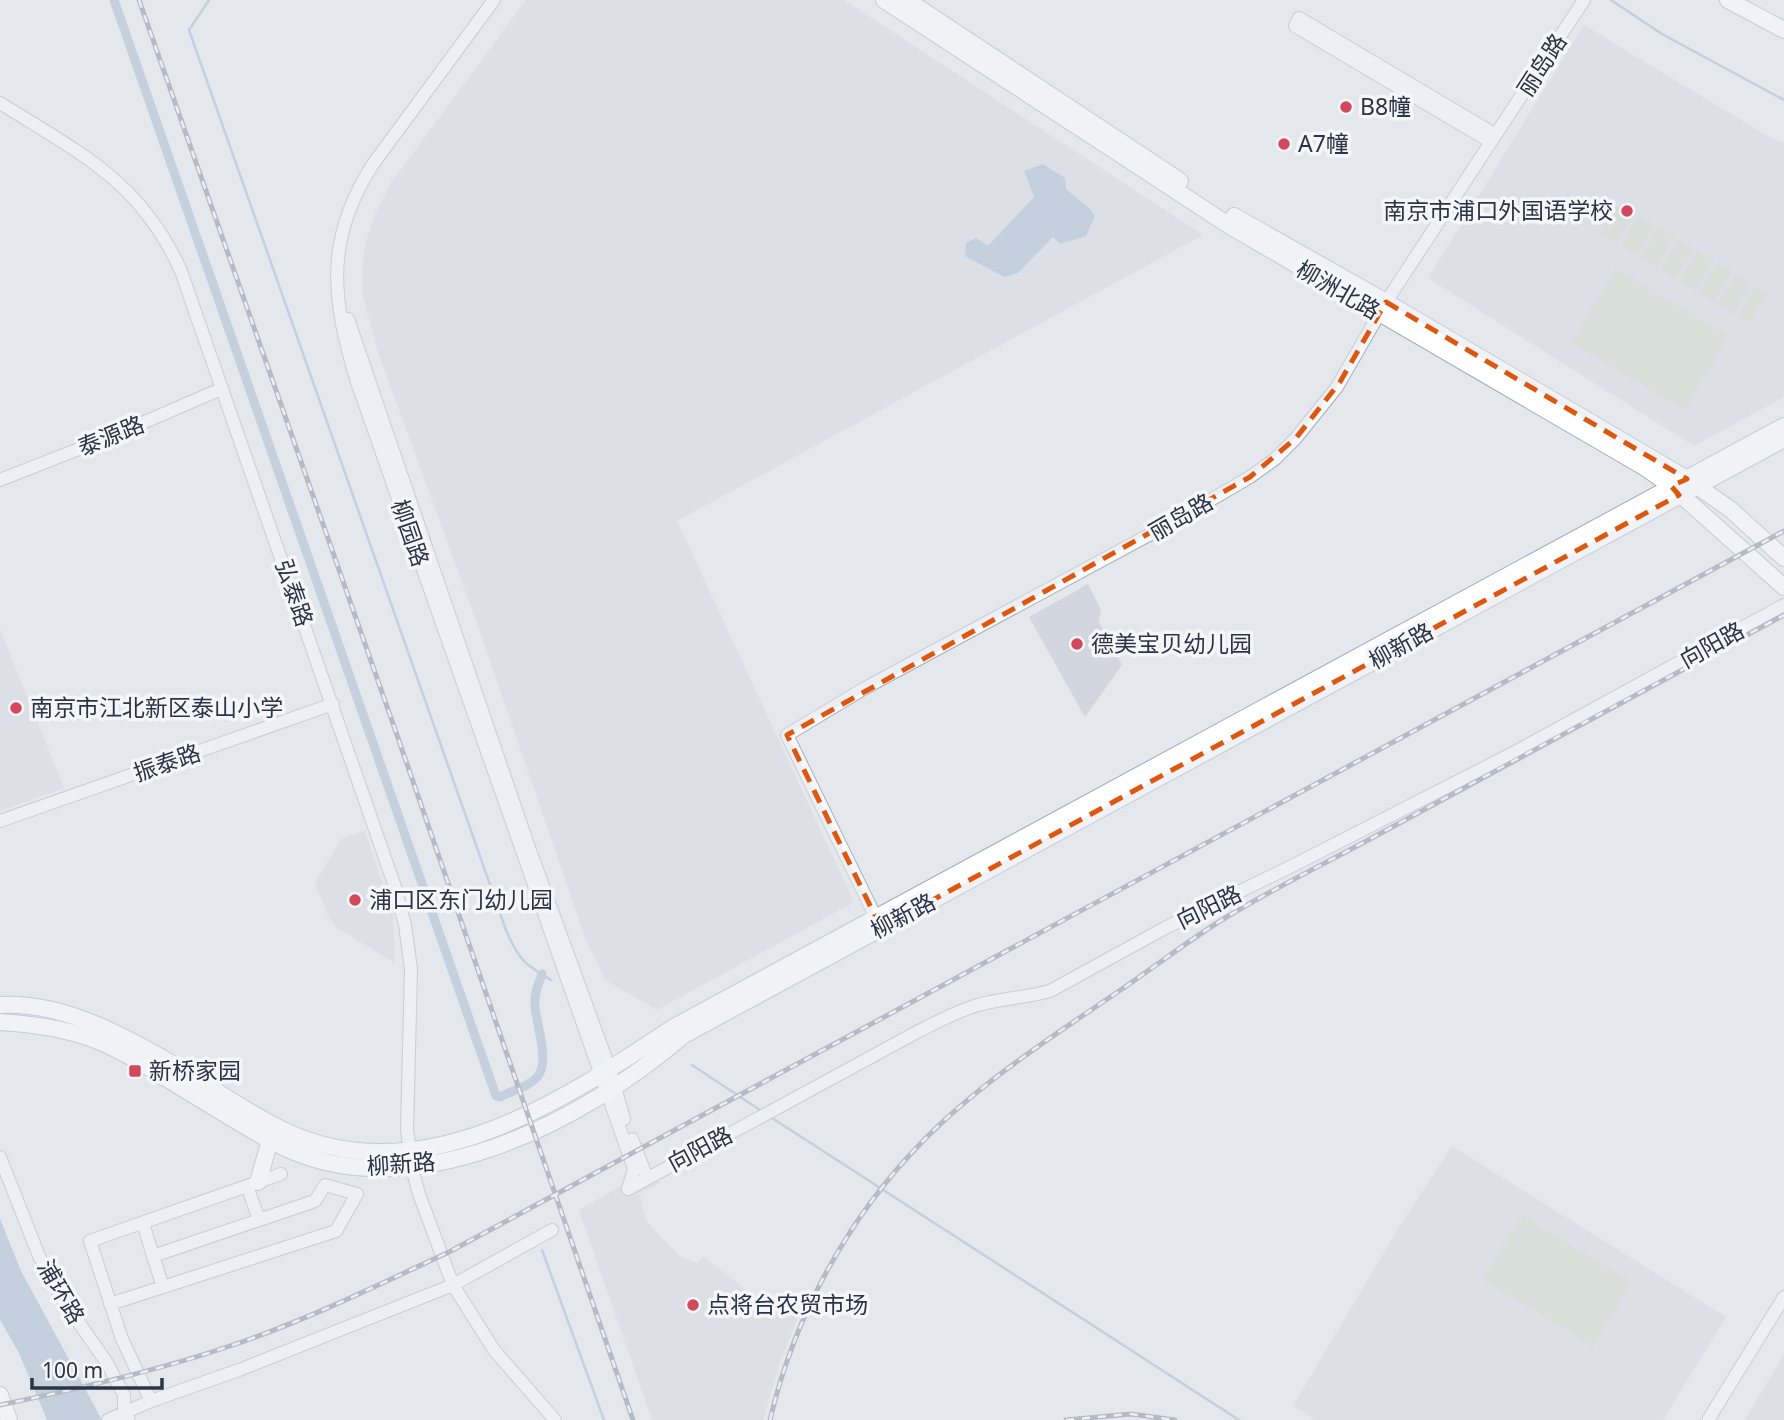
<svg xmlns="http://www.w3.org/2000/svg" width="1784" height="1420" viewBox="0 0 1784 1420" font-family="'Noto Sans','Noto Sans SC',sans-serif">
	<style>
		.built { fill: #d2d6de }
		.green { fill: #c9d6c5 }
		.water { fill: #9fb4cc }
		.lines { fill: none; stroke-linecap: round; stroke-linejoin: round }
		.stream { stroke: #9fb4cc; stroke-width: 2.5 }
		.canal { stroke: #9fb4cc; stroke-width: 9 }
		.minor-casing { stroke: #a9aeb7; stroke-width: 14 }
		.major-casing { stroke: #a3abb8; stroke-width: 18 }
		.minor { stroke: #f7f8fa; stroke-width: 12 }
		.major { stroke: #fff; stroke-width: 16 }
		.rail-casing { stroke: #7d8696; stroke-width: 5 }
		.rail { stroke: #f4f6f9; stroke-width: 2.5; stroke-dasharray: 8; stroke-linecap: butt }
		.marked { fill: none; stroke: #df570f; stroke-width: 5; stroke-dasharray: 14 9; stroke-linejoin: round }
		.poi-dot { fill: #d1495b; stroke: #f4f6f9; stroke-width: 2.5 }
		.labels { text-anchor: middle; stroke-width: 7; stroke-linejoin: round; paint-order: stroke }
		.street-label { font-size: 23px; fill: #2b3445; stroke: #f4f6f9 }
		.poi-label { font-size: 23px; fill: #2b3445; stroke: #f4f6f9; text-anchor: start }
	</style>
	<rect width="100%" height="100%" fill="#e4e7ec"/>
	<!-- built -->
	<path class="built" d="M526,0H844L1203,235L677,521L854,902L657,1010L605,980L585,937L478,626L378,352L362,293V271L365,245L375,214L391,183Z
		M1584,25L1766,135L1784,143V397L1694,446L1428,278Z
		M1088,584L1101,610L1099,622L1122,665L1085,717L1029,617Z
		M0,629L64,788L0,811Z
		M365,831L393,916L395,963L339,929L330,920L315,883L341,839Z
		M1452,1146L1726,1317L1663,1420H1315L1293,1406L1399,1227Z
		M652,1168L660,1183L639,1193L646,1220L658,1234L680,1256L697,1263L703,1256L750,1293L798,1317L780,1362L763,1420H652L579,1210Z
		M1784,1354V1420H1745Z"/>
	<!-- green -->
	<path class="green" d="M1619,203L1635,213L1617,244L1600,234Z
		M1639,216L1655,226L1637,256L1621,246Z
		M1658,227L1675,237L1656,268L1640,258Z
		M1678,239L1694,249L1676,279L1660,269Z
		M1697,251L1714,261L1696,291L1679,281Z
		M1717,262L1733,272L1715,302L1698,292Z
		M1616,268L1729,336L1684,411L1571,342Z
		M1736,274L1752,284L1734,314L1717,304Z
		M1755,286L1768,293L1749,323L1737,316Z
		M1522,1215L1632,1282L1593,1347L1482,1279Z"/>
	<!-- water -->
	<path class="water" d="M1043,164L1065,178L1066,189L1090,209L1095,216L1086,236L1060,244L1053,237L1018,273L1004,277L965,256L966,243L976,238L988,246L1034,197L1024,171Z
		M0,1219L21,1271L102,1420H47L19,1353L0,1320Z"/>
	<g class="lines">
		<!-- stream -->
		<path class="stream" d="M209,0L189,30L506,930C518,959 524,964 551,980
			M1611,0L1662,34L1784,100
			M692,1065L763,1112
			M772,1118L1239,1420
			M542,1250L604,1420"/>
		<!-- canal -->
		<path class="canal" d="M114,0L496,1096L500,1097C511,1091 531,1086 538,1076C550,1060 536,1024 535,1006C534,994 538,985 542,974"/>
		<defs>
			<path id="minor" d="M494,0L373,164C324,240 332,300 357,382L634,1169L628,1189
				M0,103C79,153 140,180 181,271L395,887L405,925L411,969L407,1130L412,1168L419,1194L453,1285L494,1350L555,1420
				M1491,142L1295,26L1299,18L1496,135
				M348,319L527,842L610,1070L624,1119
				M0,480L117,434L221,389
				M0,821L333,704
				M879,924L787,735L865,688L1173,522L1250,477L1275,459L1296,438L1337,387L1386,302L1584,0
				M632,1139L645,1173L649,1176
				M0,1157L39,1256L63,1300L107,1363L124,1395V1412L129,1420
				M628,1189L917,1032C937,1022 957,1011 978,1005C1002,998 1026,998 1050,991L1165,928L1294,865L1515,752L1784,605
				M143,1223L153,1256
				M163,1287L336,1231L357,1194L325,1185L315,1201L259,1220
				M110,1304L163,1287L153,1256L259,1220L247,1186
				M151,1401L122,1339L90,1241L281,1174
				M108,1420L151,1401L239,1370L453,1285L552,1230
				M1708,1420L1784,1297"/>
			<path id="major" d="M884,0L1230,226L1644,467L1671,486L1784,587
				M907,0L1180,181
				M1728,0L1784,30
				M1234,216L1386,302L1687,479L1730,509L1784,558
				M0,1005C59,1002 115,1031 164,1059C204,1082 242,1110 283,1130C420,1196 563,1101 674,1027L1784,426
				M0,1022C32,1024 63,1028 93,1039C117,1048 138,1061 159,1074C198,1097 237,1123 277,1144C409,1213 583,1122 684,1035L1784,439
				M258,1182L270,1140
				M0,1395L9,1420"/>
		</defs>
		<!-- minor casing -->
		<use href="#minor" class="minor-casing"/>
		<!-- major casing -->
		<use href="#major" class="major-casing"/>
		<!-- minor -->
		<use href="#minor" class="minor"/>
		<!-- major -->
		<use href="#major" class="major"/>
		<defs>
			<path id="rail" d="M139,0L397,735L633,1420
				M0,1405C78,1389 157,1371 233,1345C307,1320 378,1285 449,1252L1784,531
				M770,1420C794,1317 848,1217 923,1141C982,1081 1056,1034 1125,987C1160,963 1193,937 1230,915C1280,885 1332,860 1383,832C1516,759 1650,687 1784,615
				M1066,1420L1131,1414L1175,1420"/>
		</defs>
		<!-- rail casing -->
		<use href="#rail" class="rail-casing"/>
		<!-- rail -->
		<use href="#rail" class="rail"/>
	</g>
	<!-- marked area -->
	<path d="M0 0H1784V1420H0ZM1386,302L1687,479L1671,486L1679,495L881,928L787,735L1250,477L1296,438L1340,382Z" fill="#e4e7ec" fill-opacity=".55" fill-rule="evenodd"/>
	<path class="marked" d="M1386,302L1687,479L1671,486L1679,495L881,928L787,735L1250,477L1296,438L1340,382Z"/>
	<!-- markers -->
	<g class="poi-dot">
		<circle cx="1346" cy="107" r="7"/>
		<circle cx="1284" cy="144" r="7"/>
		<circle cx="1627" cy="211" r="7"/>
		<circle cx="1077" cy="644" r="7"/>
		<circle cx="16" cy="708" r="7"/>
		<circle cx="355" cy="900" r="7"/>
		<rect x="128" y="1064" width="14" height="14" rx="3.5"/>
		<circle cx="693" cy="1305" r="7"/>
	</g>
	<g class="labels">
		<!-- street labels -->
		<g class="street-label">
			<text transform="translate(1542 65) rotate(-57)" y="8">丽岛路</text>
			<text transform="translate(1338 290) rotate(30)" y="8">柳洲北路</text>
			<text transform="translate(111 436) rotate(-22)" y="8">泰源路</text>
			<text transform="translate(1181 517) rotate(-30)" y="8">丽岛路</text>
			<text transform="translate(410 533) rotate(71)" y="8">柳园路</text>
			<text transform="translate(294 593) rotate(71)" y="8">弘泰路</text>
			<text transform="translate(1712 645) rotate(-29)" y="8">向阳路</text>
			<text transform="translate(1401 646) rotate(-29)" y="8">柳新路</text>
			<text transform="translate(167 763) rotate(-19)" y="8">振泰路</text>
			<text transform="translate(1209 907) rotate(-26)" y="8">向阳路</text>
			<text transform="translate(903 916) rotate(-28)" y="8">柳新路</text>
			<text transform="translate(700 1149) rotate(-28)" y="8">向阳路</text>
			<text transform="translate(401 1164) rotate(-4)" y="8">柳新路</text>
			<text transform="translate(61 1292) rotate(60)" y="8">浦环路</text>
		</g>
		<!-- poi labels -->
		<g class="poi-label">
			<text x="1360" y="115">B8幢</text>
			<text x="1298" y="152">A7幢</text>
			<text x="1613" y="219" text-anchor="end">南京市浦口外国语学校</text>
			<text x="1091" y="652">德美宝贝幼儿园</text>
			<text x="30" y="716">南京市江北新区泰山小学</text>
			<text x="369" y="908">浦口区东门幼儿园</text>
			<text x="149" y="1079">新桥家园</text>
			<text x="707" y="1313">点将台农贸市场</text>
		</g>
	</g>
	<!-- scale -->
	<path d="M32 1378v10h130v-10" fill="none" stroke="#2b3445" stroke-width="3.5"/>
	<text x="42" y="1378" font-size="21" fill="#2b3445" stroke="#f4f6f9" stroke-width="5" paint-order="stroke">100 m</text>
</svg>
